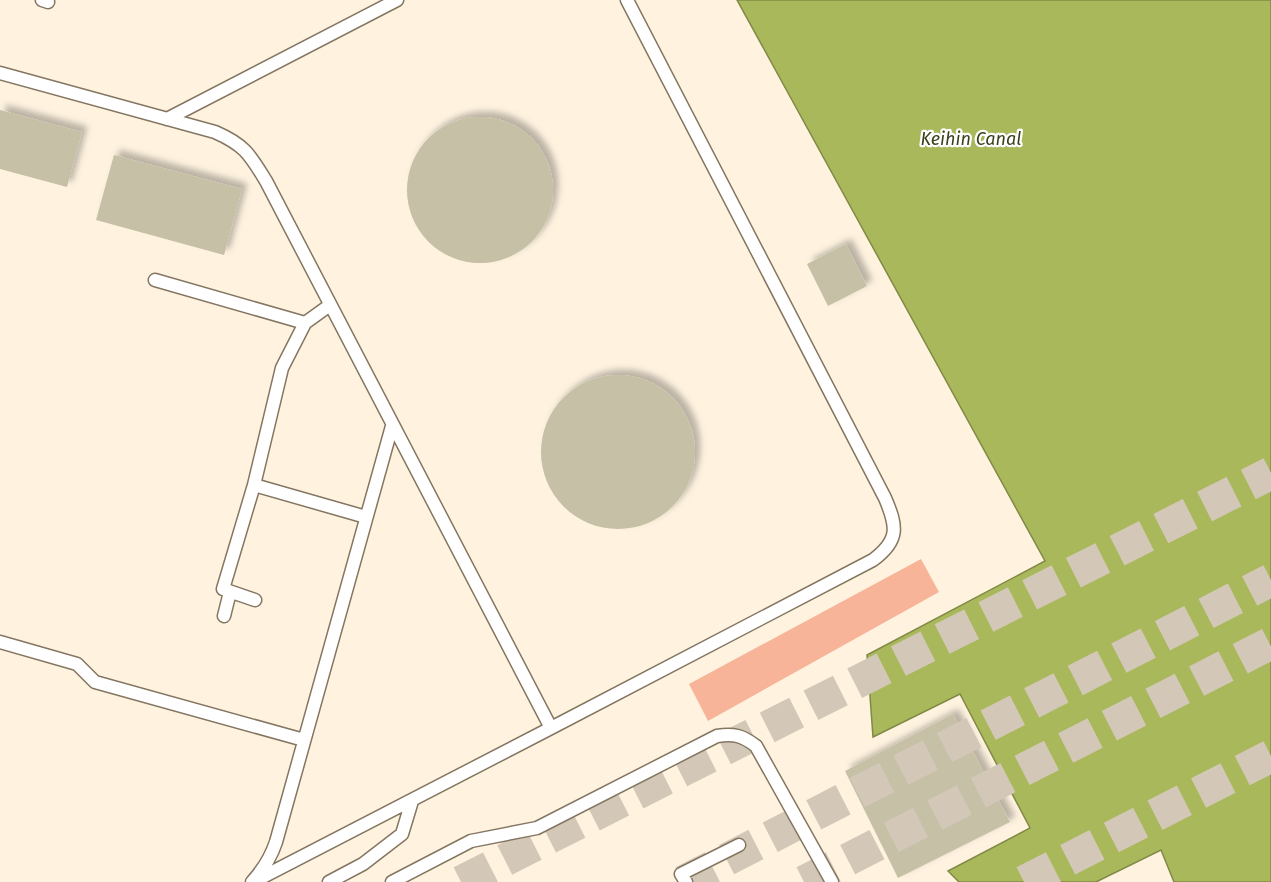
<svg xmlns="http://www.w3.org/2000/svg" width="1271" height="882" viewBox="0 0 1271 882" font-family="'Fira Sans',sans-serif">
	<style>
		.green { fill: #f8b498 }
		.water { fill: #a9b85b; stroke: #808a46; stroke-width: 1.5 }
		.building { fill: #c5c0a6; filter: url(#shadow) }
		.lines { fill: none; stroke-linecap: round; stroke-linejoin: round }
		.highway-tunnel { stroke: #d3c8b7; stroke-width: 33; stroke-dasharray: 33 16; stroke-linecap: butt }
		.lane-casing { stroke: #847661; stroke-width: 15 }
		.lane { stroke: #fff; stroke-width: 12 }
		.labels { text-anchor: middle; stroke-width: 4.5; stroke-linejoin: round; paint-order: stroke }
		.water-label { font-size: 18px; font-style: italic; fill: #3a4019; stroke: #fff }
	</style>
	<defs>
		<filter id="shadow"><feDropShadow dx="5.5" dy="-5.5" stdDeviation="3" flood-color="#0004"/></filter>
	</defs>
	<rect width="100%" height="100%" fill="#fff3e0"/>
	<!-- green -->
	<path class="green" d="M921,559L939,592L708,721L689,684Z"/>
	<!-- water -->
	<path class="water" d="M737,0H1271V882H1174L1161,850L1096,882H959L948,871L1030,828L960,694L873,737L867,655L1045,561Z"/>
	<!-- building -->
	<path class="building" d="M0,110L82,132L67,187L0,169Z
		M407 190a73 73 0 1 1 146 0a73 73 0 1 1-146 0Z
		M114,155L242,189L224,255L96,220Z
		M846,244L867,286L828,306L807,264Z
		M541 452a77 77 0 1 1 154 0a77 77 0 1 1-154 0Z
		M953,714L1010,822L898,878L845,771Z"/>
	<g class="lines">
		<!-- highway-tunnel -->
		<path class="highway-tunnel" d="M461,882L1271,473
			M683,882L1271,580
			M804,882L1271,643
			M1024,882L1271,756"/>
		<defs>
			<path id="lane" d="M42,0L48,2
				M0,73L215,132C245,145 250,155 266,181L551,728L873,560C900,540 897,526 885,498L627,0
				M167,119L397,0
				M155,280L305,323
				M254,485L366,517
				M255,600L223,589L254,485L282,368L305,323L330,305
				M224,616L230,592
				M0,642L77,664L95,682L304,740
				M255,881L551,728
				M252,882C263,870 271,857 276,842L392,426
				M329,882L363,864L402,834L412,801
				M392,882L471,841L537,828L717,736C734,733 743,736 756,746L832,882
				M686,882L681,874L739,845"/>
		</defs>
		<!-- lane casing -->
		<use href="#lane" class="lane-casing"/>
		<!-- lane -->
		<use href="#lane" class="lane"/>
	</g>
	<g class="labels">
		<!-- water labels -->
		<g class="water-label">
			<text x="971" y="145">Keihin Canal</text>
		</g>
	</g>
</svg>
